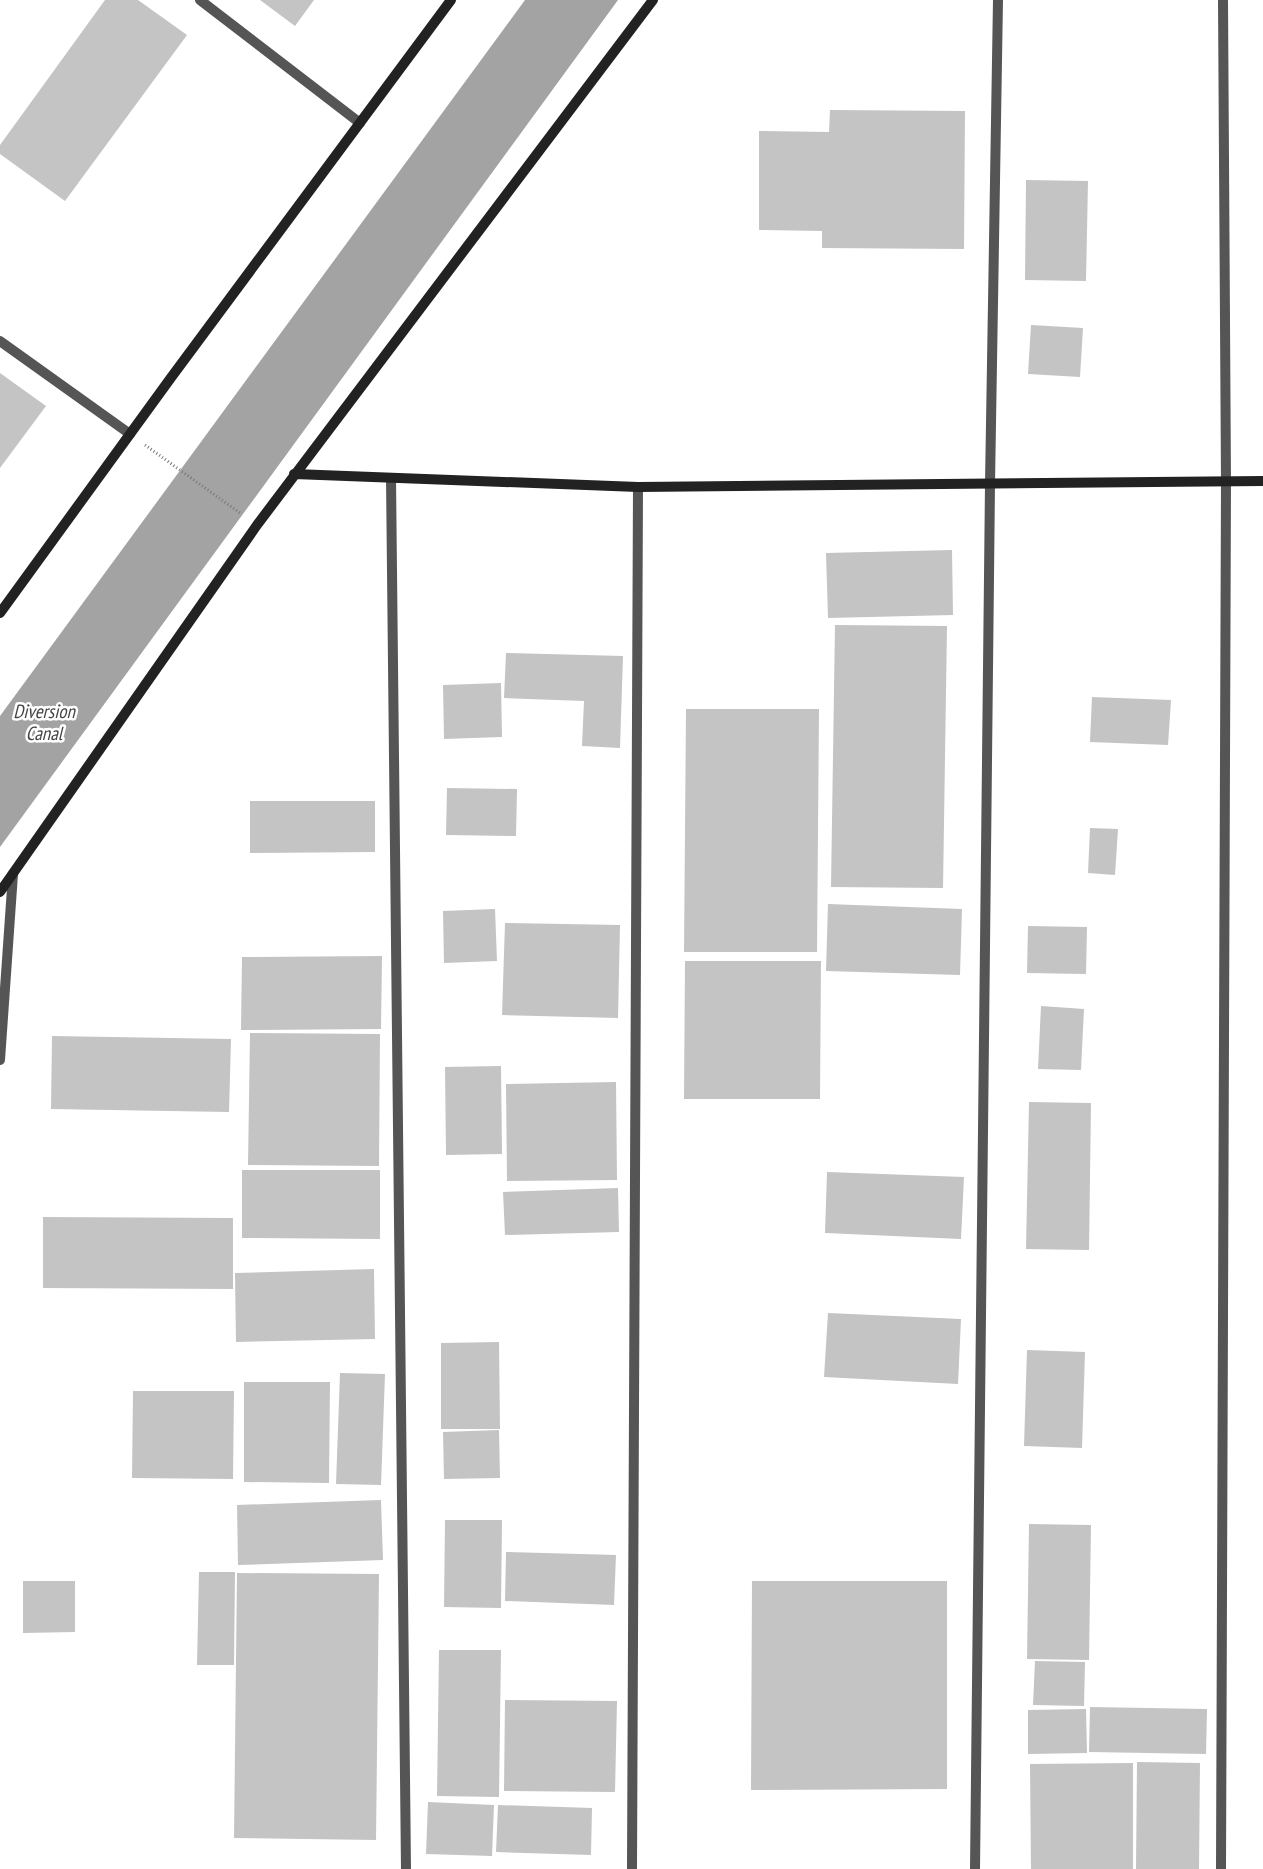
<svg xmlns="http://www.w3.org/2000/svg" width="1263" height="1869" viewBox="0 0 1263 1869" font-family="'PT Sans Narrow',sans-serif">
	<style>
		.water { fill: #a3a3a3 }
		.building { fill: #c4c4c4 }
		.lines { fill: none; stroke-linecap: round; stroke-linejoin: round }
		.path { stroke: #777; stroke-width: 3; stroke-dasharray: 1 2.5; stroke-linecap: butt }
		.street { stroke: #555; stroke-width: 10 }
		.secondary { stroke: #222; stroke-width: 10 }
		.labels { text-anchor: middle; stroke-width: 5; stroke-linejoin: round; paint-order: stroke }
		.water-label { font-size: 19px; font-style: italic; fill: #444; stroke: #fff }
	</style>
	<rect width="100%" height="100%" fill="#fff"/>
	<!-- water -->
	<path class="water" d="M525,0H618L0,847V716Z"/>
	<!-- building -->
	<path class="building" d="M105,0H138L187,35L65,201L0,154V145Z
		M260,0H314L295,26Z
		M830,110L965,111L964,249L822,248V231L759,230V131L829,132Z
		M1026,180L1088,181L1086,281L1025,280Z
		M1031,325L1083,328L1080,377L1028,374Z
		M0,373L46,406L0,468Z
		M952,550L953,615L828,618L826,553Z
		M835,625L947,626L943,888L831,887Z
		M506,653L623,656L620,748L582,746L584,701L504,698Z
		M501,683L502,737L444,739L443,685Z
		M1092,697L1171,700L1168,745L1090,742Z
		M686,709H819L817,952H684Z
		M447,788L517,789L516,836L446,835Z
		M250,801H375V852L250,853Z
		M1090,828L1118,829L1115,875L1088,873Z
		M828,904L962,909L960,975L826,971Z
		M495,909L497,961L444,963L443,911Z
		M505,923L620,925L618,1018L502,1015Z
		M1028,926L1087,927L1086,974L1027,973Z
		M382,956L381,1029L241,1030L242,957Z
		M685,961H821L820,1099H684Z
		M1041,1006L1084,1009L1081,1070L1038,1069Z
		M250,1033L380,1034L379,1166L248,1165Z
		M52,1036L231,1039L229,1112L51,1109Z
		M501,1066L502,1154L446,1155L445,1067Z
		M616,1082L617,1180L507,1181L506,1084Z
		M1029,1102L1091,1103L1089,1250L1026,1249Z
		M242,1170H380V1239L242,1238Z
		M827,1172L964,1177L961,1239L825,1233Z
		M618,1188L619,1232L505,1235L503,1192Z
		M43,1217L233,1218V1289L43,1288Z
		M374,1269L375,1339L236,1342L235,1273Z
		M828,1313L961,1319L958,1384L824,1377Z
		M499,1342L500,1429H441V1343Z
		M1027,1350L1085,1352L1082,1448L1024,1446Z
		M340,1373L385,1374L381,1485L336,1484Z
		M244,1382H330L329,1483L244,1482Z
		M133,1391H234L233,1479L132,1478Z
		M499,1430L500,1478L444,1479L443,1432Z
		M381,1500L383,1560L238,1565L237,1505Z
		M445,1520H502L501,1608L444,1607Z
		M1029,1524L1091,1525L1089,1660L1027,1659Z
		M506,1552L616,1555L614,1605L505,1601Z
		M199,1572H235L234,1665H197Z
		M237,1573L379,1574L376,1840L234,1838Z
		M23,1581H75V1632L23,1633Z
		M752,1581H947V1789L751,1790Z
		M439,1650H501L499,1797L437,1796Z
		M1035,1661L1085,1662L1084,1706L1033,1705Z
		M505,1700L617,1701L615,1792L504,1791Z
		M1090,1707L1207,1709L1206,1754L1089,1752Z
		M1086,1709L1087,1753L1028,1754V1710Z
		M1137,1762L1200,1763L1199,1869H1136Z
		M1133,1763V1869H1031L1030,1764Z
		M428,1802L494,1805L492,1856L426,1854Z
		M498,1805L592,1808L591,1855L496,1852Z"/>
	<g class="lines">
		<!-- path -->
		<path class="path" d="M145,445L240,513"/>
		<!-- street -->
		<path class="street" d="M200,0L360,123
			M0,341L130,434
			M391,478L406,1869
			M0,1060L13,874
			M632,1869L638,487
			M975,1869L990,484L998,0
			M1221,1869L1226,481L1223,0"/>
		<!-- secondary -->
		<path class="secondary" d="M294,474L638,487L1263,481
			M0,613L170,379L451,0
			M0,892L257,525L653,0"/>
	</g>
	<g class="labels">
		<!-- water labels -->
		<g class="water-label">
			<text x="44" y="718">Diversion<tspan x="44" dy="22">Canal</tspan></text>
		</g>
	</g>
</svg>
